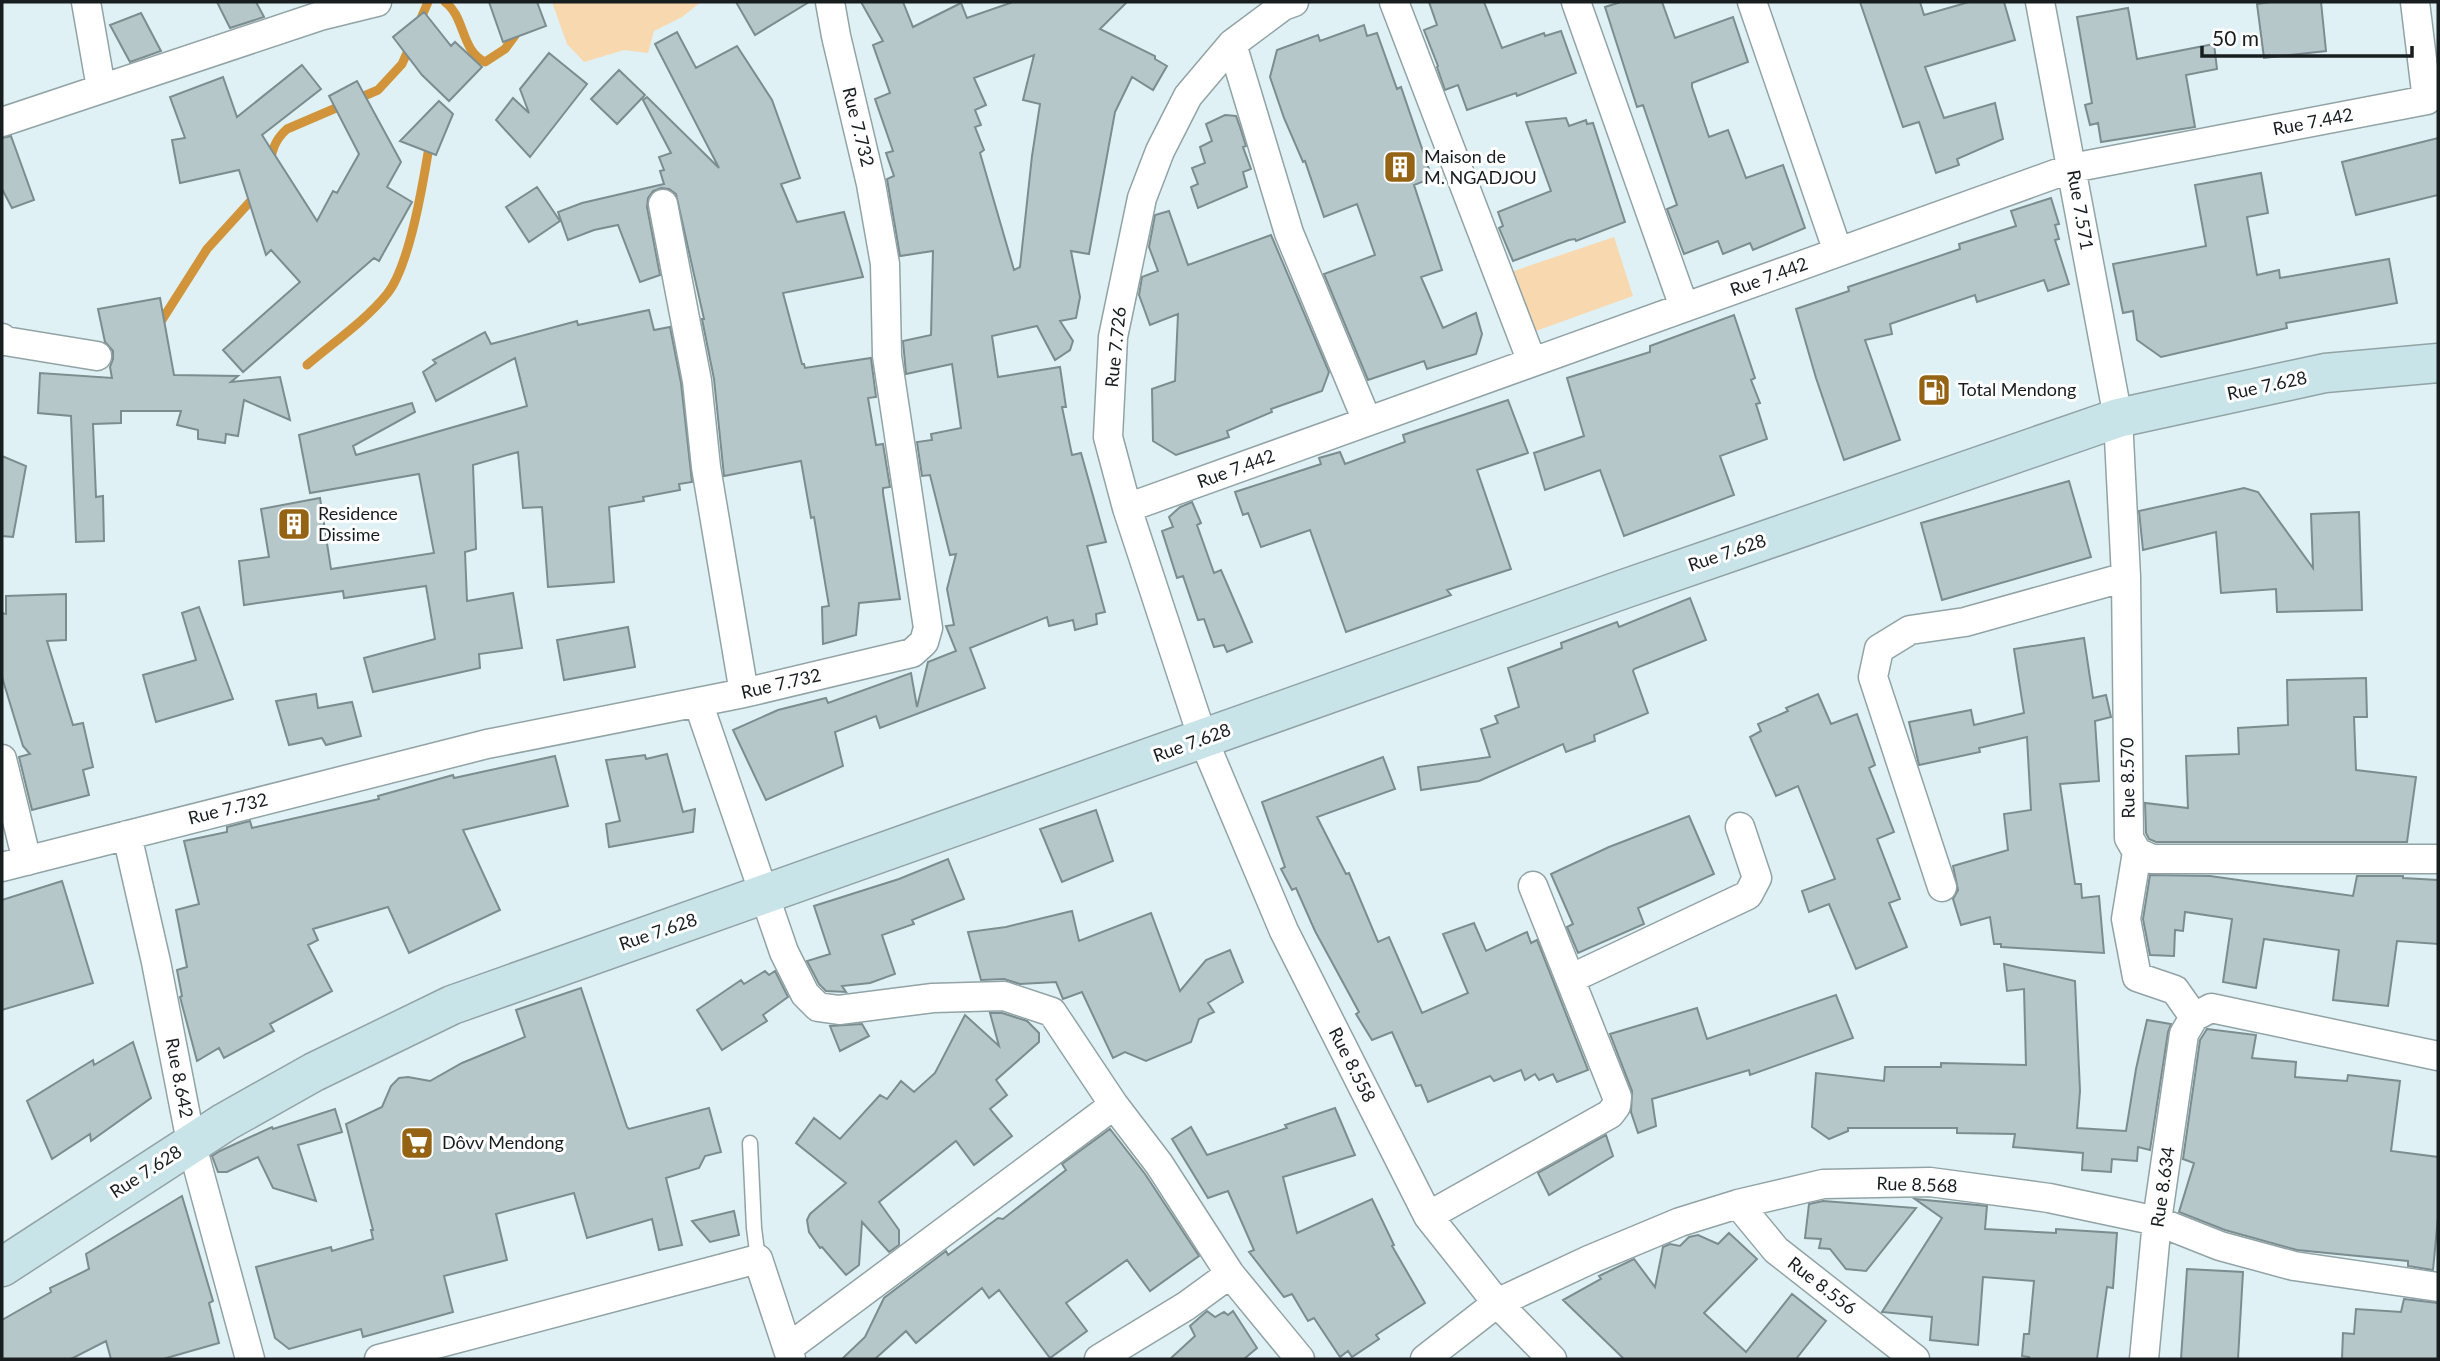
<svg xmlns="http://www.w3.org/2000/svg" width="2440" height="1361" viewBox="0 0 2440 1361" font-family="Lato,sans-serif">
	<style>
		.green { fill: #f8d8af }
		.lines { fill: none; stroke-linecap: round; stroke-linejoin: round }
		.stream { stroke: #d2943a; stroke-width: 9 }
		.building { fill: #b6c7ca; stroke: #7c8d8f; stroke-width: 2; fill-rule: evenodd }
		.lane-casing { stroke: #92a3a6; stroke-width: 17 }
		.street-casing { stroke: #92a3a6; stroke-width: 31 }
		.secondary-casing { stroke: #92a3a6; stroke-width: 41 }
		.lane { stroke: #fff; stroke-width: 14 }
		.street { stroke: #fff; stroke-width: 28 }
		.secondary { stroke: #c8e4e8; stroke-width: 38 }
		.labels { text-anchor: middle; stroke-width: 6; stroke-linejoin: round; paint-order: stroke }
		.street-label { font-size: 18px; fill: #181e1f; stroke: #fff }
		.poi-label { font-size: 18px; fill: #181e1f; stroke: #fff; text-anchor: start }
	</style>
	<rect width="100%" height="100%" fill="#dff1f4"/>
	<!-- green -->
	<path class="green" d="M552,2H701L682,17L654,31L648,53L624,50L584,62L567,44Z
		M1614,237L1633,296L1533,332L1508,273Z"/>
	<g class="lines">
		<!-- stream -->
		<path class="stream" d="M445,2C465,16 461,51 485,62L505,49L519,30
			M419,23L428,2
			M270,162C273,147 276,139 287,129L378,90L402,64L410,46
			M160,323L207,249L257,194
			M307,365C334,342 365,321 387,294C410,266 424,178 430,141"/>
	</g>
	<!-- building -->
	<path class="building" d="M217,2H256L264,17L230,28Z
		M489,2H537L546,26L503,42Z
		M736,2H809L755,35Z
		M861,2H903L913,27L961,3L967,18L1013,2H1127L1100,29L1155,56V59L1167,66L1153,90L1132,77L1115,112L1089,254L1071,251L1080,297L1076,318L1060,321L1073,341L1070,350L1055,360L1037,326L992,336L998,377L1060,367L1066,407H1062L1072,455L1081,453L1106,542L1087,546L1105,612L1096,614L1097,624L1075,630L1073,620L1049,626L1047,617L970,648L985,688L880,728L876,716L835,732L843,766L766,800L733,730L778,710L826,698L828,703L911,673L917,707L928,662L956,651L946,626L954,625L947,589L956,554L950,555L930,475L922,476L917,442L932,440L931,434L961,428L952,364L906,374L903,341L931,335L933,251L900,256L887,179L894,176L886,153L893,151L875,99L890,93L873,45L883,41ZM1034,55L1023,100L1040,104L1032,156L1020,267L1014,270L980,153L984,150L975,127L981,125L975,110L986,105L974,78Z
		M1429,2H1484L1502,48L1544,33L1545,36L1561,31L1576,73L1517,96L1516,93L1467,110L1458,85L1445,90L1437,67L1438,66L1424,30L1437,25Z
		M1621,2H1662L1675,38L1733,17L1748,62L1692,83V87L1709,137L1728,130L1746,178L1783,165L1805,228L1753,250L1750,243L1723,254L1718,241L1684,254L1667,209L1677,205L1643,105L1637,107L1605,7Z
		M1860,2H1920L1924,15L1969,2H2004L2015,40L1925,67L1944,118L1995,103L2003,139L1957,159L1959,165L1936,173L1919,122L1903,127Z
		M2271,2H2321L2326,51L2264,58L2257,4Z
		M2128,8L2137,59L2214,44L2217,69L2186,75L2195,127L2101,142L2098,123L2090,125L2085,105L2092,103L2077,17Z
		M424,12L451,46L455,42L482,67L449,101L422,75L393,37Z
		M141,13L161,51L130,62L110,25Z
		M1364,25L1367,36L1377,33L1397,89L1401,87L1432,178L1414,185L1442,270L1421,277L1443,328L1476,313L1482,334L1476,354L1427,369L1424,361L1368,380L1324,274L1375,255L1357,204L1324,217L1305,161L1303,162L1284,118L1270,77L1277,50L1318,35L1320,41Z
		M677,32L696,68L737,46L772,100L800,178L781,184L797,222L844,212L863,277L783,293L802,364H804L805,368L871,358L876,397L868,398L876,445L883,444L890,487L883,488V493L900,599L859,603L856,635L823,644L822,607L829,606L814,517L811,518L801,461L724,476L714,379L702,319H704L676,194L669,189L661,188L653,191L648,198L647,207L660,275L640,282L618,225L594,230L568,240L558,212L582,203L664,184L660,171L664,170L659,157L671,153L643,100L647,97L719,168L655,44Z
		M549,53L587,84L530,157L496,120L513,98L529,113L520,89Z
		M302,65L321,89L262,135L317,221L333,191L337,193L359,154L329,96L357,81L401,162L387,187L412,202L379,261L374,258L243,372L223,350L300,282L271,250L266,255L239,170L180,183L172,140L185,138L170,97L223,77L237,117Z
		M619,70L645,95L617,124L591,99Z
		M439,101L453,114L436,155L400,141Z
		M1225,115L1236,116L1240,127L1246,146L1243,147L1251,169L1243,172L1247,187L1198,208L1191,187L1198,184L1192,168L1205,163L1200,147L1212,141L1206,124Z
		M1566,118L1569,126L1586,120L1587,124L1593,123L1625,222L1576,241L1575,239L1569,240L1513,261L1499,228L1503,226L1498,212L1551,191L1526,122Z
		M11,136L34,200L12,208L2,189V138Z
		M2438,138V195L2356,215L2342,162Z
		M2261,173L2268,213L2247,217L2257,275L2279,270L2280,278L2389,259L2397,303L2286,323L2287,328L2161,357L2137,340L2133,311L2123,313L2113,264L2206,246L2195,185Z
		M537,187L560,221L529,242L506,207Z
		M2051,198L2059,224L2055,225L2059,239L2055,240L2069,284L2048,291L2044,280L1977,302L1975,295L1890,324L1892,334L1865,340L1900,440L1844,460L1816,378L1796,309L1849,291L1848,287L1960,249L1959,244L2016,226L2011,211Z
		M1169,211L1188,265L1271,235L1329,372L1322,391L1271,409L1272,412L1227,431L1229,437L1176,455L1153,441L1152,389L1175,381L1178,314L1150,325L1139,295L1142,277L1158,271L1149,247L1155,215Z
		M160,298L174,375L238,376L231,382L280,377L290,420L244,400L238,436L226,434L225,443L198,439V430L177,425L181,411H121V423L93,424L96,497L103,496L104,541L76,542L71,416L38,413L40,373L112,378L110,367L113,359V351L105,342L98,309Z
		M649,310L654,330L670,327L681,383L692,482L679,484L680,490L643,497L644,501L609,507L614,582L548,587L542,507L523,508L518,452L473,465L476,549L465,552L467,601L513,593L522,648L479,654L480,668L373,692L364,658L435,639L426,586L344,598L343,591L244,605L239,561L269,557L261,509L320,498L331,569L434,553L419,474L310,493L299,435L412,403L415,412L353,446L356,455L527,406L515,358L436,401L423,372L436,363L433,360L485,332L491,344L577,321L578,325Z
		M1734,315L1755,378L1751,380L1760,403L1756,404L1767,439L1720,456L1734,495L1624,536L1600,470L1545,490L1534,453L1584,436L1567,378L1650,352V346Z
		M1508,400L1528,453L1477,470L1511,569L1447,590L1451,595L1346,632L1310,530L1261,547L1248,513L1243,515L1235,492L1321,464L1319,458L1340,452L1345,464L1405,442L1403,435Z
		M2,456L26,466L13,537L2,536Z
		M2069,481L2091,557L1942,600L1921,523Z
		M2244,488L2258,492L2313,568L2311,514L2359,512L2362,610L2277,612L2276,589L2221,593L2216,532L2143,550L2139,511Z
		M1192,502L1201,523L1197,525L1214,573L1221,570L1252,642L1227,652L1224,645L1214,647L1204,619L1198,620L1183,576L1177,578L1162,531L1173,527L1169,517L1180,507Z
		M66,594V640L47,641L73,725L83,723L93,767L83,770L89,795L32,810L19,757L30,754L23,746L2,677V613L6,614V596Z
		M1690,598L1706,640L1634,669L1633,671L1648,713L1594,735L1595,741L1566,752L1563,744L1479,781L1421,790L1418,767L1490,757L1481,729L1498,723L1495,716L1519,707L1508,668L1562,648L1561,643L1617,622L1619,627Z
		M199,607L233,699L156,722L143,675L196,660L182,613Z
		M628,627L635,667L564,680L557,640Z
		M2084,638L2093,698L2106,695L2111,717L2095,721L2099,781L2060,784L2075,884H2081L2082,898L2099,896L2104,953L2001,947V944H1994L1990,917L1961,925L1953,899L1958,890L1953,866L2008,850L2004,814L2031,810L2027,737L1979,748L1980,752L1919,765L1909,722L1971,710L1974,725L2024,713L2014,649Z
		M2366,678L2367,717H2354L2356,770L2416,777L2407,842H2156L2149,839L2146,833L2145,803L2188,808L2186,756L2239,754L2238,728L2288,725L2287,680Z
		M316,694L318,708L352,702L361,736L326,745L322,738L289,745L276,701Z
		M1818,694L1831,724L1857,714L1875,765L1869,768L1894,832L1877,839L1900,899L1889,903L1907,947L1856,969L1829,904L1809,912L1802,891L1835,879L1798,786L1776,796L1750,737L1761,731L1758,724L1788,711L1786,708Z
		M667,754L683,812L695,809L693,832L609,847L606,824L620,821L606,760L645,755L646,759Z
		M555,756L568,806L463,830L500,910L409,953L388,907L313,929L318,940L308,945L332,991L270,1024L274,1031L224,1058L219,1048L197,1061L180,997L182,996L177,970L187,967L176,910L199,904L184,841L227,832V827L250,821L252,828L379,799L378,796L453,775L454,778Z
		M1383,757L1395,789L1317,817L1346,874L1349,873L1378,942L1389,937L1422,1013L1468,993L1443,934L1474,923L1486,951L1527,932L1531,943L1537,940L1588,1070L1557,1082L1553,1074L1539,1080L1535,1074L1525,1080L1521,1070L1494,1081L1490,1076L1428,1102L1421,1085L1416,1086L1392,1032L1372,1040L1356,1014L1359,1012L1315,931L1296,888L1292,890L1281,869L1285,867L1262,802Z
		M1096,810L1113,861L1062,882L1040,829Z
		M1689,816L1714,874L1638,908L1644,924L1578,953L1567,927L1573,924L1551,874L1609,847Z
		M948,859L964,899L912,920L914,924L882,935L895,974L870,983L842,986L846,992L826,991L819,984L807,961L830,954L814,906L899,879Z
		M2150,875L2210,876L2353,896L2357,876H2403V878L2438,880V944L2397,941L2388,1006L2333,1000L2339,950L2264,939L2256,988L2223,982L2232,919L2185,912L2183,931L2175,930L2174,956L2150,955L2143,919Z
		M62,881L93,983L2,1010V900Z
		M1072,911L1079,941L1151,913L1180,991L1206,960L1230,950L1243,982L1208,1003L1214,1012L1199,1019L1191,1042L1146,1061L1125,1052L1113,1058L1082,992L1063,999L1056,982L1020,984L1004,979L981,980L968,932L1006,927Z
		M2004,964L2075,981L2080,1091L2077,1128L2126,1131L2136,1069L2147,1020L2171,1024L2168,1032L2150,1150L2138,1147L2137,1161L2112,1159L2111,1172L2082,1170L2083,1153L2013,1147L2015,1134L1957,1133V1128H1848V1131L1829,1139L1812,1127L1816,1073L1884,1081L1885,1067H1941V1063L2026,1065L2024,989L2007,991Z
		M765,971L769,975L775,971L788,997L763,1015L767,1021L722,1050L697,1010L741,980L744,984Z
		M581,988L627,1127L629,1129L709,1108L721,1152L705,1156L699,1168L666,1178L682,1245L659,1250L652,1219L587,1238L574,1193L496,1214L507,1260L444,1276L453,1312L363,1337L361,1329L289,1349L275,1338L256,1267L331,1247L332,1251L373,1239L371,1230H373L346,1124L382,1107L391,1086L399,1078L408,1077L430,1081L462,1063L525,1037L516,1010Z
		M1836,995L1853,1038L1750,1075L1749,1070L1652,1099L1656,1126L1638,1133L1631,1112L1632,1091L1610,1034L1697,1008L1707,1039Z
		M990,1013H1002L1027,1021L1039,1033V1042L996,1080L1007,1095L990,1109L1012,1136L974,1165L956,1141L879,1202L899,1230V1245L889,1252L862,1222L859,1265L846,1275L822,1247L820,1248L809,1232L807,1220L810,1214L846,1183L796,1143L814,1118L840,1139L880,1095L887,1099L901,1081L914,1092L935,1073L965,1015L999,1046Z
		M862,1024L869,1036L840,1051L830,1026Z
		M2207,1029L2256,1035L2252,1058L2296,1062L2295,1077L2347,1081L2348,1075L2400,1081L2391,1151L2438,1157V1217L2433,1270L2408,1266V1261L2297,1250L2225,1230L2179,1212L2194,1163L2183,1159L2200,1040Z
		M133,1042L151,1098L91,1141L90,1134L52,1159L27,1101L93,1060L94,1065Z
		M1335,1108L1355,1155L1283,1177L1297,1233L1372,1199L1394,1245L1392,1246L1425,1303L1376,1335L1379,1339L1352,1357L1348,1351L1340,1357L1314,1318L1308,1321L1292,1294L1284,1297L1249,1252L1254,1250L1228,1191L1208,1198L1172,1139L1191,1127L1207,1155L1287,1128L1285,1125Z
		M335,1109L342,1132L298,1145L316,1201L273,1188L258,1157L227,1172H218L212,1156L220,1151L272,1127L273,1129Z
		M1110,1129L1145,1174L1199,1256L1150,1291L1127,1260L1066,1303L1087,1331L1050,1358L999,1290L989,1298L982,1288L916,1343L906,1331L875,1359H842L865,1337L884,1298L946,1251L948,1255L998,1218L1003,1219L1066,1170L1062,1164Z
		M1606,1135L1613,1156L1549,1195L1538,1173Z
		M182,1196L213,1301L209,1303L219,1343L163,1359H111L106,1341L71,1359H2V1320L51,1292L50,1288L89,1269L86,1254Z
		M1915,1199L1987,1206L1985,1229L2056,1233V1229L2117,1233L2113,1288L2107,1287L2097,1359H2029V1357L2022,1356L2024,1334H2029L2034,1281L1983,1277L1978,1345L1930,1340L1932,1317L1882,1312L1942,1218Z
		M1823,1201L1916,1208L1866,1271L1846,1269L1830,1249L1819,1248L1821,1239L1805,1238L1809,1204Z
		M734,1211L739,1235L710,1242L692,1221Z
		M1729,1233L1757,1259L1704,1313L1746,1352L1792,1294L1826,1321L1796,1359H1624L1563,1300L1601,1279L1599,1276L1634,1259L1655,1287L1663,1247L1670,1244L1680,1246L1689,1237L1698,1235L1718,1244Z
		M2187,1269L2243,1272L2238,1359H2181Z
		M2404,1299L2438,1303V1359H2342L2343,1333L2354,1334L2356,1309L2401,1312Z
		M1207,1311L1215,1317L1224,1312L1228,1315L1233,1311L1257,1348L1244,1359H1170L1195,1336L1190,1326Z"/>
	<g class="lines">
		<defs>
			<path id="lane" d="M750,1143L754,1228L758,1259"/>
			<path id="street" d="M86,2L101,88
				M1294,2L1283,6L1232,44L1188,96L1160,151L1142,198L1113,337L1108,437L1127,508L1203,739L1284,931L1428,1216L1497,1303L1552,1359
				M1394,2L1532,362
				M1576,2L1684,307
				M1752,2L1838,252
				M2040,2L2118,418L2126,577L2129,838L2137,852L2126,919L2137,977L2175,990L2194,1017L2211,1008L2438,1056
				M1232,44L1289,233L1367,421
				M2,122L320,16L377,2
				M663,204L697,381L706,467L744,693
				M2,338L5,341L97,356
				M1127,508L2072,168L2427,100L2415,2
				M698,702L784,952L805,994L818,1007L839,1010L933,998L1004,996L1052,1012L1114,1105L1159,1164L1230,1274L1300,1359
				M2,759L27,861
				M127,835L156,962L191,1142L250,1359
				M2137,852L2152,859H2438
				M2,867L487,744L744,693L912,653L924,642L928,628L887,356L885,264L871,184L836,36L830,2
				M1942,887L1873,677L1879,649L1910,630L1965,622L2126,577
				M1570,979L1748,895L1757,878L1740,827
				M1738,1204L1776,1250L1915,1359
				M1428,1216L1610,1114L1616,1106L1617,1097L1533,886
				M788,1348L1114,1105
				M379,1359L758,1259L791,1359
				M1099,1359L1186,1306L1230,1274
				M1425,1359L1497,1303L1589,1260L1680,1222L1738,1204L1823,1184L1930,1182L2049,1198L2157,1221L2220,1246L2294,1266L2438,1287
				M2144,1359L2157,1221L2184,1034L2194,1017"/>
			<path id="secondary" d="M2,1267L225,1122L314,1072L452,1005L1624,589L2118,418L2325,373L2438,363"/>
		</defs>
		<!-- lane casing -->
		<use href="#lane" class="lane-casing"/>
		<!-- street casing -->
		<use href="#street" class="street-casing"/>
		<!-- secondary casing -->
		<use href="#secondary" class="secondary-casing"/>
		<!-- lane -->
		<use href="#lane" class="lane"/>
		<!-- street -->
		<use href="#street" class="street"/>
		<!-- secondary -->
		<use href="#secondary" class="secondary"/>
	</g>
	<!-- icons -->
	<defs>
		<symbol id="building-square" viewBox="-11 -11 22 22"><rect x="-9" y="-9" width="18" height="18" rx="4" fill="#946314" stroke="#fff"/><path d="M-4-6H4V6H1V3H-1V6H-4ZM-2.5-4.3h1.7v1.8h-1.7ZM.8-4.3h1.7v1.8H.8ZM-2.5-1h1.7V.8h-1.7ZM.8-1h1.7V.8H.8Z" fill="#fff"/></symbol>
		<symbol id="fuel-square" viewBox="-11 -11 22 22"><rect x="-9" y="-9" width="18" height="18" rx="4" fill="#946314" stroke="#fff"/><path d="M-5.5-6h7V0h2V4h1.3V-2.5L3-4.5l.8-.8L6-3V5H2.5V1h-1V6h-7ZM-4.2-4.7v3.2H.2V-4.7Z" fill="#fff"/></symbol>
		<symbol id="supermarket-square" viewBox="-11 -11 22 22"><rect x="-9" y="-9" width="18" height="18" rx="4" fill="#946314" stroke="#fff"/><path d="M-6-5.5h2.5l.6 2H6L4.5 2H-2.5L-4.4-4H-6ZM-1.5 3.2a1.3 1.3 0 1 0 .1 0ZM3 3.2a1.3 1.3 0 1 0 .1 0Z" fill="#fff"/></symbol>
	</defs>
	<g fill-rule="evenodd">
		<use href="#building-square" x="1381" y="148" width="38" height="38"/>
		<use href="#fuel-square" x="1915" y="371" width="38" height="38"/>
		<use href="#building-square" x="275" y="505" width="38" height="38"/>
		<use href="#supermarket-square" x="398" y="1124" width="38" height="38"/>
	</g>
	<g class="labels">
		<!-- street labels -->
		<g class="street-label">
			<text transform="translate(2313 122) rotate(-11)" y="6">Rue 7.442</text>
			<text transform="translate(858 127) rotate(76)" y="6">Rue 7.732</text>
			<text transform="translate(2080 210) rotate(80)" y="6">Rue 7.571</text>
			<text transform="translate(1769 277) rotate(-20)" y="6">Rue 7.442</text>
			<text transform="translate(1116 347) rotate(-84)" y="6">Rue 7.726</text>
			<text transform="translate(2267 386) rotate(-12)" y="6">Rue 7.628</text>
			<text transform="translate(1236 469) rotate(-20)" y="6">Rue 7.442</text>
			<text transform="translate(1727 553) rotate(-19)" y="6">Rue 7.628</text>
			<text transform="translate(781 684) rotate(-13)" y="6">Rue 7.732</text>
			<text transform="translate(1192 743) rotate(-20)" y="6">Rue 7.628</text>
			<text transform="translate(2128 778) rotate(-91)" y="6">Rue 8.570</text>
			<text transform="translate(228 809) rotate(-14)" y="6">Rue 7.732</text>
			<text transform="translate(658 932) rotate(-19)" y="6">Rue 7.628</text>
			<text transform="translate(1352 1065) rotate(63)" y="6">Rue 8.558</text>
			<text transform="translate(179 1078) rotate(79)" y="6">Rue 8.642</text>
			<text transform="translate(146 1172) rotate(-33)" y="6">Rue 7.628</text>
			<text transform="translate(1917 1185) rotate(2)" y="6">Rue 8.568</text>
			<text transform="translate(2163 1187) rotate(-82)" y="6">Rue 8.634</text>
			<text transform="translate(1822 1286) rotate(38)" y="6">Rue 8.556</text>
		</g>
		<!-- poi labels -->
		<g class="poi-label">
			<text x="1424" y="163">Maison de<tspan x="1424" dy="21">M. NGADJOU</tspan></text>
			<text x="1958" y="396">Total Mendong</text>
			<text x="318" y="520">Residence<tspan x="318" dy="21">Dissime</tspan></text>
			<text x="442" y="1149">Dôvv Mendong</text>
		</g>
	</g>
	<!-- border -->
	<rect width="2440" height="1361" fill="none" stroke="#181e1f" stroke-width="7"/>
	<!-- scale -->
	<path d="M2202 46v10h210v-10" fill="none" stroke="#181e1f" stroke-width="3.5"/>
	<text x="2212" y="46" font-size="21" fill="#181e1f" stroke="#ffffff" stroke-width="5" paint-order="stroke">50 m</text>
</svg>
